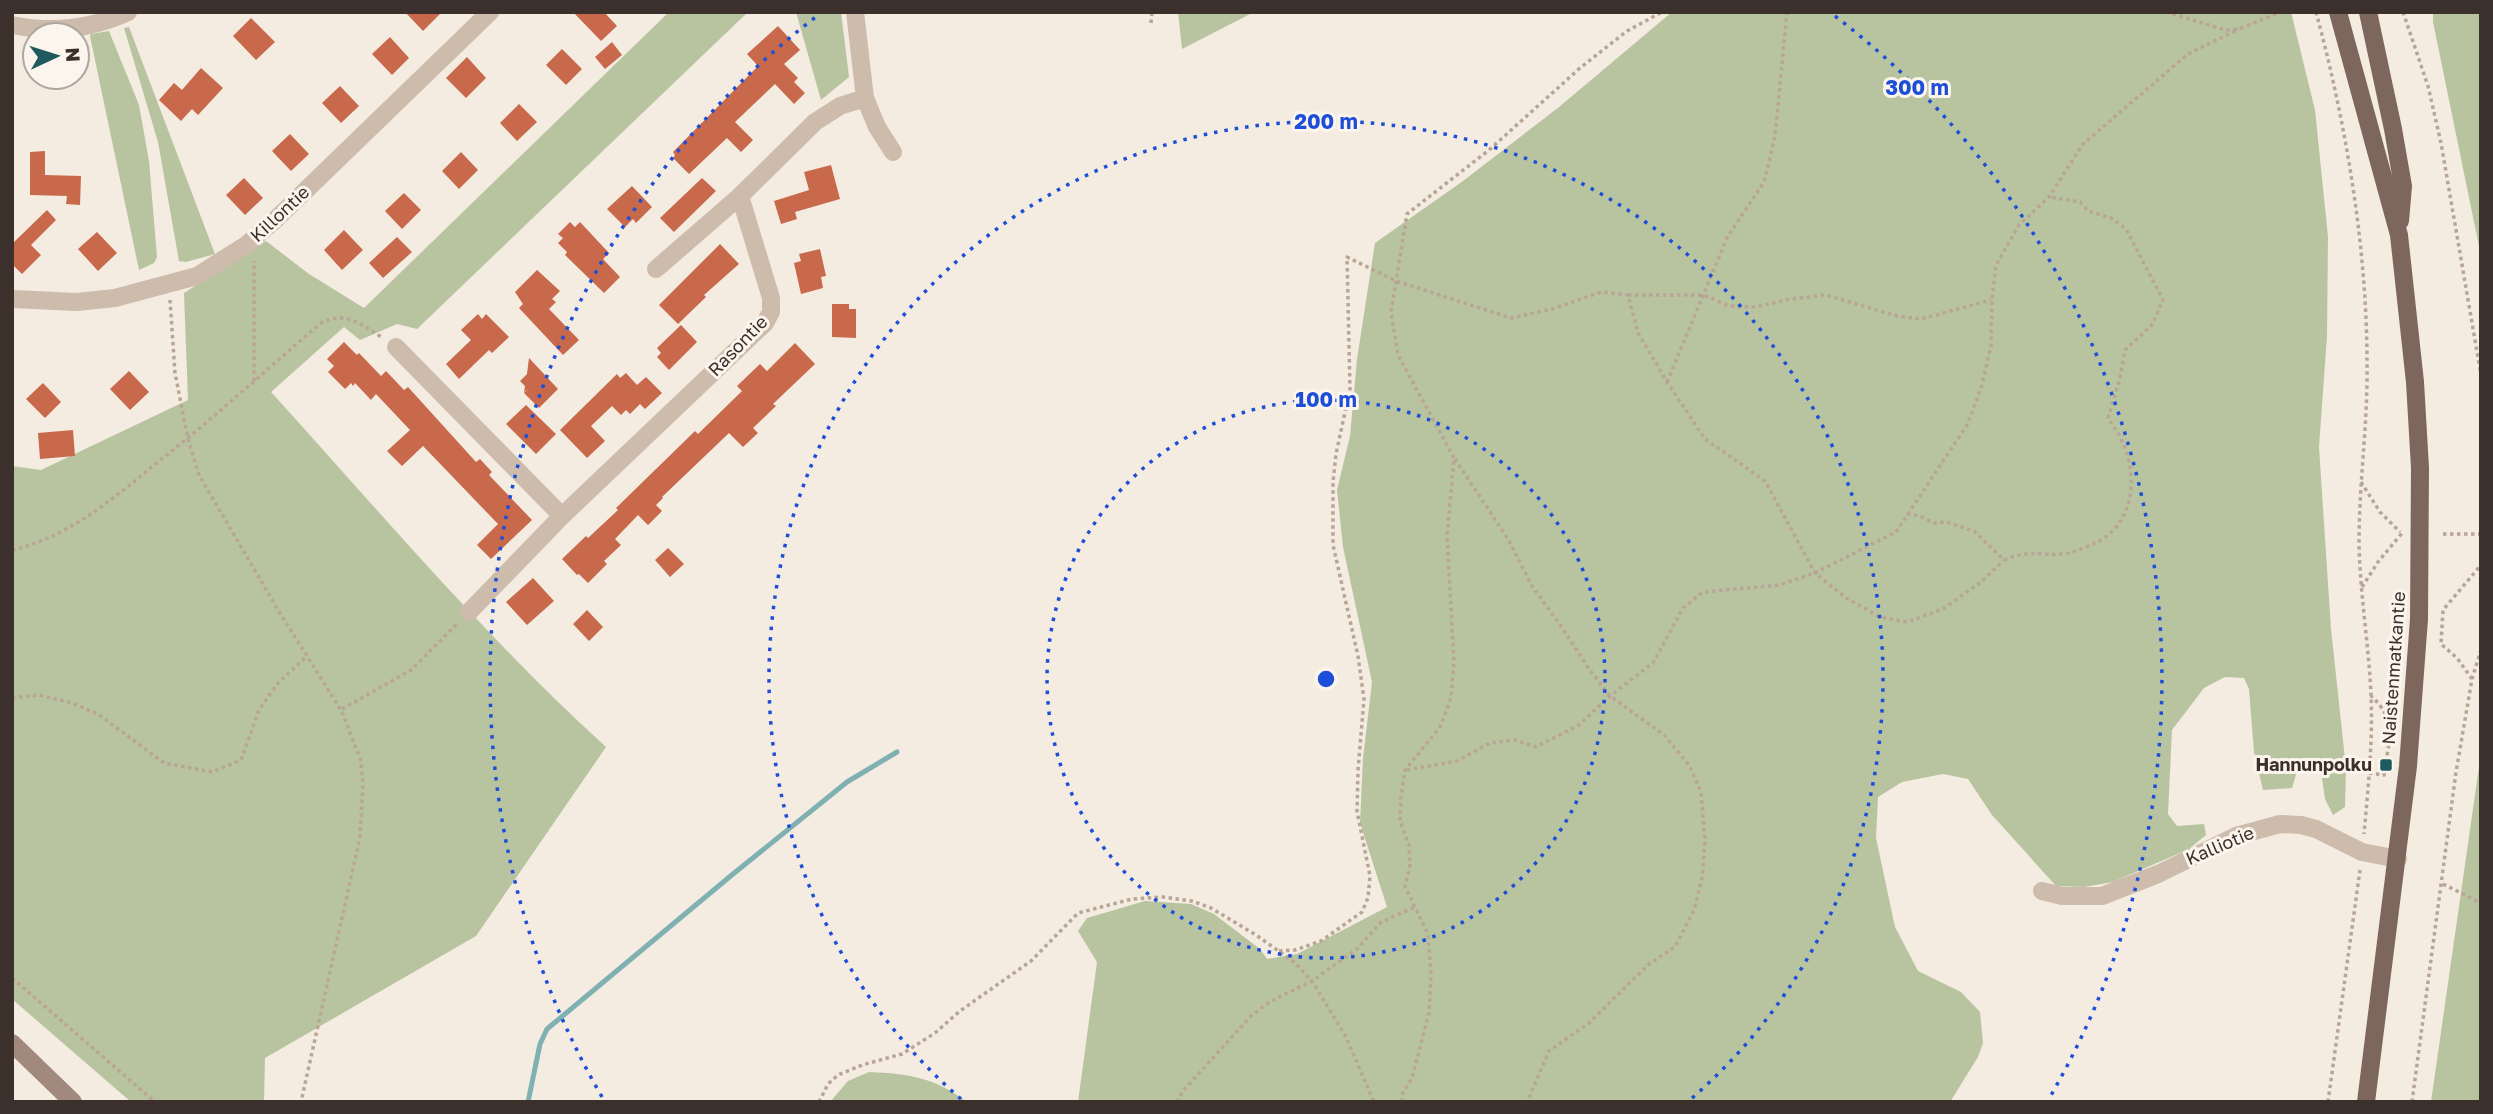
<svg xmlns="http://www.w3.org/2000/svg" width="2493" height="1114" viewBox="0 0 2493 1114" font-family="'Golos Text',sans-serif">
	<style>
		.green { fill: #b8c4a0 }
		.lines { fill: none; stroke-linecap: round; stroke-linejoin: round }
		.stream { stroke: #7fb0b2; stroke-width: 5 }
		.building { fill: #c8694b }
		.path { stroke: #b9a596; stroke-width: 3.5; stroke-dasharray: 3.5 3.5; stroke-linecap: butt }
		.minor { stroke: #cdbbac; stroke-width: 18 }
		.secondary { stroke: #a18a7d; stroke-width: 18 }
		.primary { stroke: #7d675c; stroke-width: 18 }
		.ring { fill: none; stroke: #1d4ed8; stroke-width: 3.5; stroke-dasharray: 3.5 7 }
		.poi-dot { fill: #1f5a5e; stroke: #fbf5ee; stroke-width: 2.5 }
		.labels { text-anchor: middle; stroke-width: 6; stroke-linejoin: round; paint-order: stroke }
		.street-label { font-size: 18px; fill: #3b302b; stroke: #fbf5ee }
		.poi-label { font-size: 18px; font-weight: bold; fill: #3b302b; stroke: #fbf5ee; text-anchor: end }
		.centre { fill: #1d4ed8; stroke: #fbf5ee; stroke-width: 3.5 }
		.ring-label { font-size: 21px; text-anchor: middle; font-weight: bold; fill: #1d4ed8; stroke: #fbf5ee; stroke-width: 6; stroke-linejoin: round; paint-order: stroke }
	</style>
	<rect width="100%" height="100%" fill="#f4ebe1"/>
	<!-- green -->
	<path class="green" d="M669,12H748L417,329L397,324L360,340L344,327L271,392C380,512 486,638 606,747L476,936L265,1058L264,1102H131L12,999V466L41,470L188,400L184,293L266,241L309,274L364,308Z
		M796,12H841L849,77L821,100Z
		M1178,12H1254L1182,49Z
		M1672,12H2291L2315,110L2328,237L2327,336L2319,447L2331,629L2346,768L2345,807L2333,815L2325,799L2321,771L2298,768L2292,788L2263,790L2254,752L2249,689L2244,678L2225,677L2204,688L2172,730L2168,814L2177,826L2204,824L2206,835L2189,849L2113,882L2084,887L2056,886L1992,815L1968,779L1943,774L1902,782L1878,797L1876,838L1895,927L1918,971L1961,992L1980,1012L1983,1043L1978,1057L1950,1102H1078L1097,962L1078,931L1087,918L1145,901L1191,904L1214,914L1260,949L1267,959L1297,954L1387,907L1360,823L1363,758L1372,682L1343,547L1337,490L1350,436L1357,359L1375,243L1463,181L1559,107Z
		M2433,12H2481V256L2433,22Z
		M129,27L215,254L186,262L179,261L158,142L124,28Z
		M109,31L139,105L149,161L157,257L154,263L139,270L90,36L91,34Z
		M2481,753V1102H2431Z
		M869,1072C910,1074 933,1077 967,1102H830L848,1081Z"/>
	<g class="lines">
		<!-- stream -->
		<path class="stream" d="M528,1102L540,1044L547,1029L733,874L847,782L897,752"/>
	</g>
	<!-- building -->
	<path class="building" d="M405,12H442L423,31Z
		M573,12H604L617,26L601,41Z
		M251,18L275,42L256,60L233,36Z
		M778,26L800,50L784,64L798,78L794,82L805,93L794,104L775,84L735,122L753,140L741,152L727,138L689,174L673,158L675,155L673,152L758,66L747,54Z
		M390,37L409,58L392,75L372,54Z
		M612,42L622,55L605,69L595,57Z
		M562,49L582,69L566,85L546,65Z
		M467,57L486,78L466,98L446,78Z
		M201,68L223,88L198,115L192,109L181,121L159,100L174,83L182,90Z
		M340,86L359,106L341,123L322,103Z
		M519,104L537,122L517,141L500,123Z
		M290,134L309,154L291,171L272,151Z
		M45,151V175L81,176L80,205L66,204L67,196L30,195V152Z
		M461,152L478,170L459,189L442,171Z
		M831,165L840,199L795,212L797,219L781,224L774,201L809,190L804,172Z
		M244,178L263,198L245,215L226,195Z
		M702,178L716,191L674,232L660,218Z
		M632,186L652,207L636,223L633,219L625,227L607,209Z
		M404,193L421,210L402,229L385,211Z
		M47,210L56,220L31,245L41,255L22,274L12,264V244Z
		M570,222L575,227L580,222L609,253L603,259L620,277L604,293L565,255L567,252L558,243L563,238L558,234Z
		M344,230L363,250L342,270L324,250Z
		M97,232L117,253L98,271L78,249Z
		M397,237L412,252L383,278L369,263Z
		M720,244L739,264L704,295L706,297L678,324L659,305Z
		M820,249L826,276L821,277L823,288L801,294L794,263L801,261L799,254Z
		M537,270L560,291L552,299L556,302L549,309L579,340L563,355L519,308L523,304L515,292Z
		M832,304H849V309H856V338L832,337Z
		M478,314L482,319L486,314L509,337L492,353L489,350L459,379L446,364L471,340L461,330Z
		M681,325L697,342L669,370L657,357L661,353L657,348Z
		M344,342L357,355L359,353L381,376L386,371L404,390L408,387L476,462L480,459L492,472L489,475L532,520L491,559L477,545L498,524L423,446L402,466L387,451L410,430L376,394L371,400L355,383L353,386L351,383L345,389L328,372L334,366L327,359Z
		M795,343L815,364L773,404L776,406L753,428L758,433L743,447L729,433L662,497L663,498L656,505L662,511L648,525L638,515L615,539L621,545L604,561L607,564L588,583L579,574L577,575L562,559L586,536L588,538L618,510L616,508L695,431L698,434L742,391L737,386L760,364L767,371Z
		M529,358L558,389L539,408L524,393L528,389L524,392L525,386L520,381L527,374Z
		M129,371L149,392L130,410L110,389Z
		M626,373L637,385L646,377L662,393L645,409L640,404L630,414L626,410L621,415L612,406L591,426L605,441L587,458L560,430L617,374L620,378Z
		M43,383L61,402L45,418L26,399Z
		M526,405L556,434L536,454L506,424Z
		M73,430L75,456L40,459L38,433Z
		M668,548L684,564L670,577L655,560Z
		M533,578L554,601L527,625L506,602Z
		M587,610L603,627L589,641L573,624Z"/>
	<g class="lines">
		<!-- path -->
		<path class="path" d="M2166,12L2226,30L2239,29L2281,12
			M2316,12C2346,123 2367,248 2367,363C2368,423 2359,483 2359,543C2360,595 2369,645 2371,696C2373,742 2368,789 2364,834
			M2403,12L2428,86L2441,143L2481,375
			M1151,23L1152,12
			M1628,295H1704L1729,306L1756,307L1790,299L1826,295L1897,316L1921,319L1991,300
			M170,300L175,373L188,439L199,475L278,610L341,710L361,761L363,785L360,837L301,1102
			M254,381V261
			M1667,382L1727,238L1764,182L1775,136L1787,12
			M1455,459L1508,539L1532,586L1561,626L1589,669L1610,696L1664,735L1689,765L1701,792L1705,842L1702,878L1694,910L1675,947L1649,964L1589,1023L1549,1051L1527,1102
			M2361,482L2380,512L2400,532
			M1907,514L1920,516L1934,523L1946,522L1974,531L2004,560C2029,549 2038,556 2063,554C2073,553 2083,548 2093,544C2134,526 2139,479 2122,441C2119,433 2113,426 2108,418L2120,378L2125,350L2152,325L2163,300L2126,229L2111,218L2088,211L2080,202L2049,197
			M2443,534H2481
			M12,550C69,537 114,498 158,462C214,418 267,369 321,323C345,310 362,325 383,338
			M2362,587L2378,562L2403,532
			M2472,679L2457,658L2441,644L2443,610L2481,565
			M12,698L39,695L72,703L98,714L164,763L212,772L241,760L259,710L277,684L307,656
			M342,709L411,670L458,623
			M1407,770L1457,761L1490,743L1515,740L1536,747L1579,725L1610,696L1653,663L1683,608L1703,592L1779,585L1815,573L1896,532L1967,425L1981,388L1991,346L1992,299L1996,265L2019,225L2049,197L2083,144L2188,54L2239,29
			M2369,773L2384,775C2388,742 2399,721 2371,696
			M2443,884L2481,903
			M1279,951L1295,950L1321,941L1362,912L1368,898L1370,876L1357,811L1358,770L1364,699L1358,656L1333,545V482L1336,454L1350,389L1347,257L1396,281L1511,318L1552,309L1601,292L1628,295L1638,333L1667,382L1705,439L1765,481L1815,573L1846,598L1880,617L1907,622L1943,609L1981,582L2004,560
			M12,978L155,1102
			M819,1102L828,1084L838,1075L862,1065L902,1054L935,1033L960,1011L1031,961L1078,913L1132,899L1163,897L1192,901L1211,908L1256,935L1294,962L1312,981L1346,1037L1374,1102
			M1177,1102L1182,1092L1251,1016L1271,1001L1312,981L1358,948L1381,922L1415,907
			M1402,1102L1403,1093L1412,1078L1429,1013L1431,975L1428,934L1405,886L1410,866L1409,845L1400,821L1401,797L1405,770L1440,727L1451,698L1454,662L1447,537L1454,458L1398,355L1391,312L1407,214L1489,150L1580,68L1627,31L1662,12
			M2328,1102L2360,870
			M2412,1102L2456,772L2472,679L2481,650"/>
		<!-- minor -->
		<path class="minor" d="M855,12L865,98L877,127L893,152
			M12,25C51,33 91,29 128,12
			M656,269L740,196
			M12,299L77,302L115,298L197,276L246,245L275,220L490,12
			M396,347L562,516L765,323L771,312V298L740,196L815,122L840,106L865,98
			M469,612L562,516
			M2042,891L2062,896H2102L2158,874L2236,836L2280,824L2301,825L2316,829L2362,852L2398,859"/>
		<!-- secondary -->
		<path class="secondary" d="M12,1043L73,1102"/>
		<!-- primary -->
		<path class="primary" d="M2338,12L2399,235L2415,382L2420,468L2419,619L2408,766L2366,1102
			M2368,12L2393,129L2403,186L2400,221"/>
	</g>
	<!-- distance rings -->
	<g class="ring">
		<circle cx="1326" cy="679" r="279"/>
		<path d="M961 1099A557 557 0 1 1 1691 1099"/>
		<path d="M602 1097A836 836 0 0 1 817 16M1835 16A836 836 0 0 1 2050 1097"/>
	</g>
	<!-- markers -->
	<rect class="poi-dot" x="2379" y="758" width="14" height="14" rx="3.5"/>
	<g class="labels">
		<!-- street labels -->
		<g class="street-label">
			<text transform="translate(280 214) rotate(-43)" y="6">Killontie</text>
			<text transform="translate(738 346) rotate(-46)" y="6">Rasontie</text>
			<text transform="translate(2394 668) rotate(-86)" y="6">Naistenmatkantie</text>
			<text transform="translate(2220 846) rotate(-23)" y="6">Kalliotie</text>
		</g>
		<!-- poi labels -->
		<g class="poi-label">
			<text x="2372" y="771">Hannunpolku</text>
		</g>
	</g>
	<circle cx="1326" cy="679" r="10" class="centre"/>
	<g class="ring-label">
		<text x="1917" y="95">300 m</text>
		<text x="1326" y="129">200 m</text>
		<text x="1326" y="407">100 m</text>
	</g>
	<!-- border -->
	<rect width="2493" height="1114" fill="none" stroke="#3b302b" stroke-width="28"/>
	<!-- north arrow -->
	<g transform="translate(56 56) rotate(86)"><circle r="33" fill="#fbf5ee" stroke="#aea6a0" stroke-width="2"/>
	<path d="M0-5L12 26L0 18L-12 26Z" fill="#1f5a5e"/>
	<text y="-10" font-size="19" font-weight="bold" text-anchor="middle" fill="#3b302b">N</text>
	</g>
</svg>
